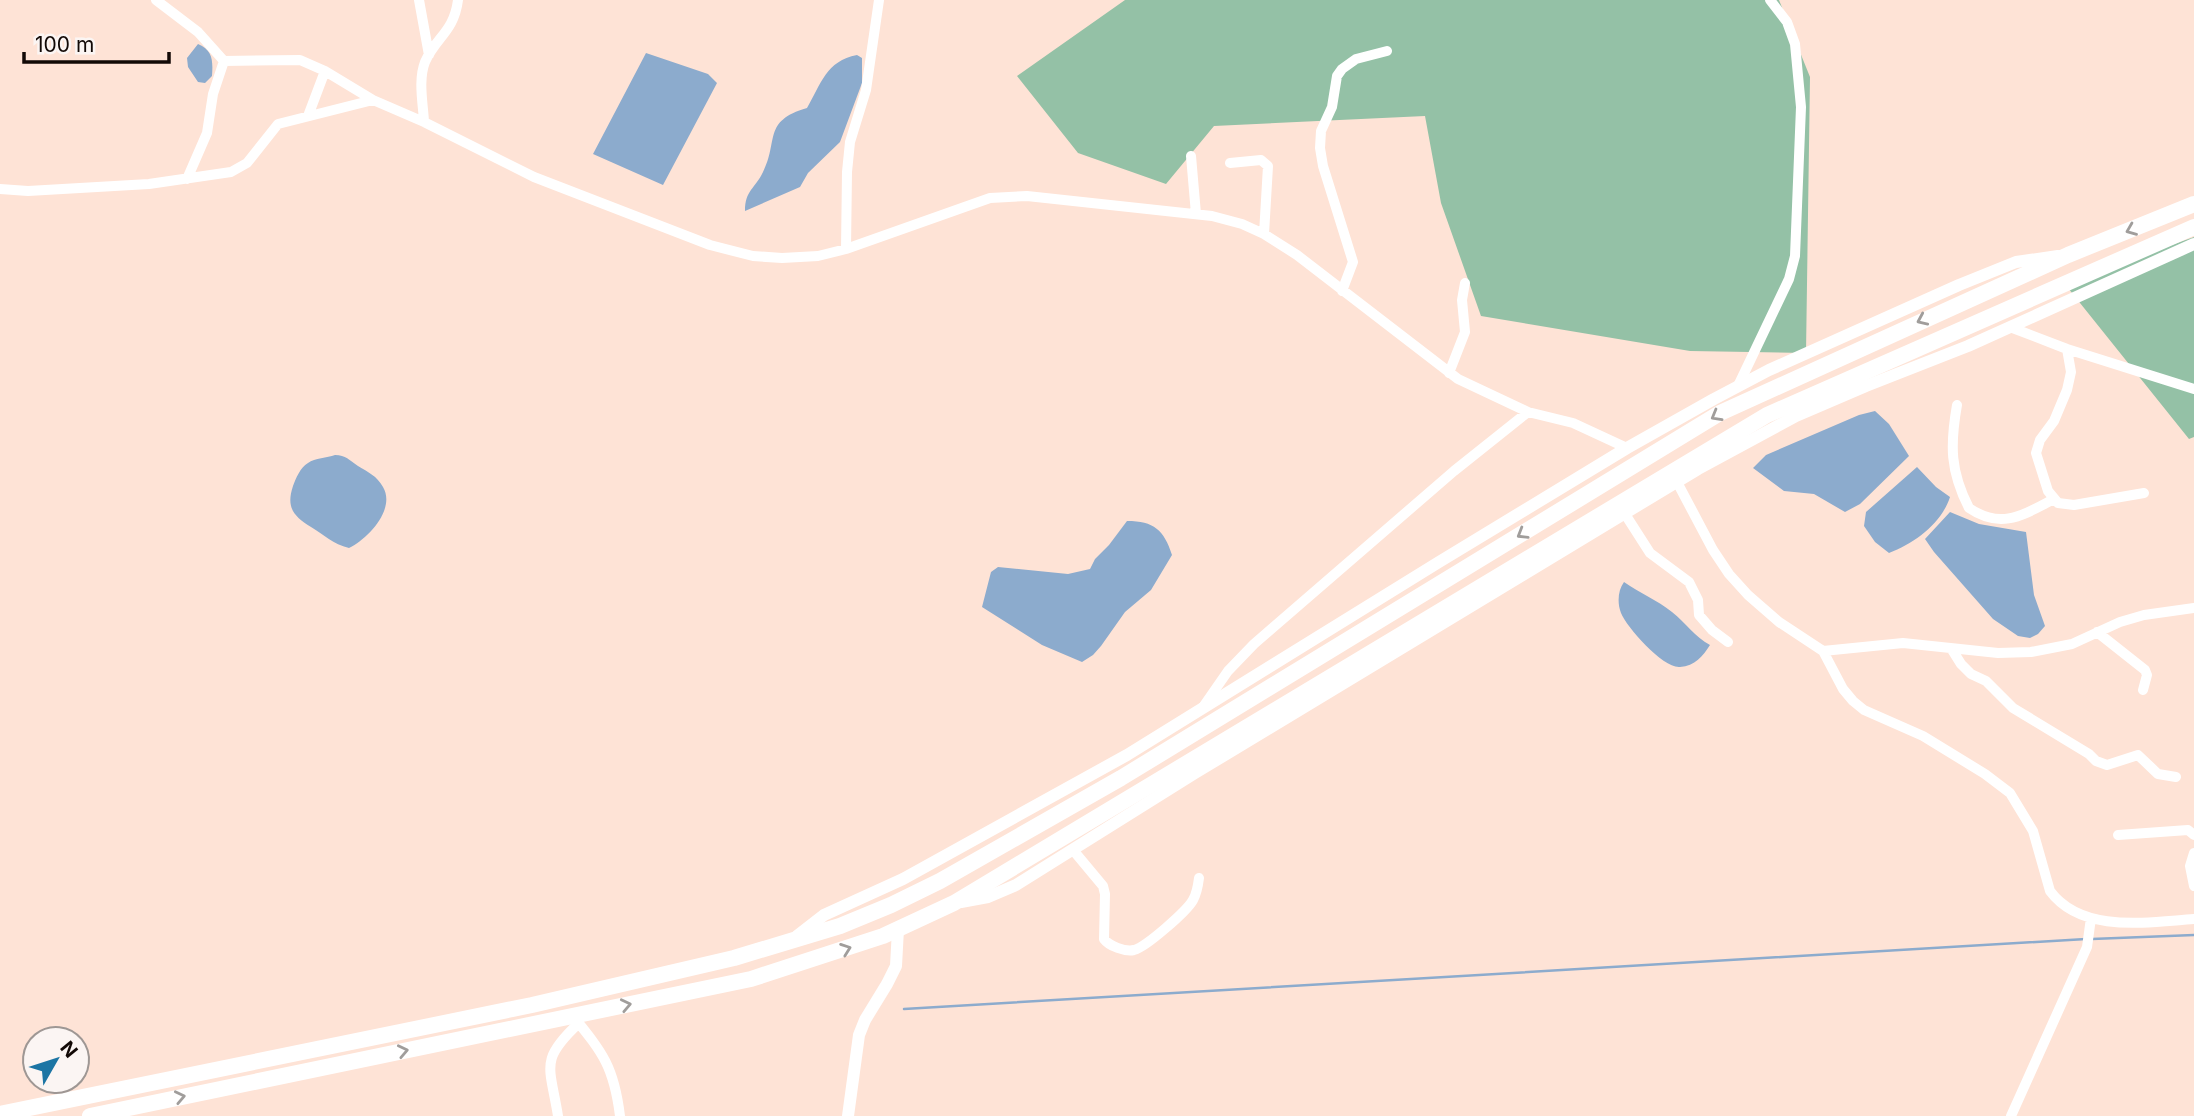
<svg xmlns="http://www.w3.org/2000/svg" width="2194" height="1116" viewBox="0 0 2194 1116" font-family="Inter,sans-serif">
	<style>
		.forest { fill: #94c1a6 }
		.water { fill: #8cabcd }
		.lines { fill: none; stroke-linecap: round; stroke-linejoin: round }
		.stream { stroke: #8cabcd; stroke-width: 2.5 }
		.minor { stroke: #fff; stroke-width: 10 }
		.tertiary { stroke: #fff; stroke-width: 12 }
		.secondary { stroke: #fff; stroke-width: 12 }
		.trunk { stroke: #fff; stroke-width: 16 }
		.oneway { stroke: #a09d9b }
	</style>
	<rect width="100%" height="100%" fill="#fee3d6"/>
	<!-- forest -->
	<path class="forest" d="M1125,0H1779L1810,77L1806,353L1690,351L1481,316L1441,203L1425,116L1214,126L1166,184L1078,153L1017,76Z
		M2194,237V437L2189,439L2064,283Z"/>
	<!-- water -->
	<path class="water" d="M198,44C213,50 213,61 212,76L205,83L198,82L188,67L187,58Z
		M646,53L708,74L717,83L663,185L593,154Z
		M857,55L862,58V83L840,142L808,173L800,187L745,211C745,190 755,189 763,172C779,141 762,121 807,108C821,84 826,61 857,55Z
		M1875,411L1889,424L1909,456L1860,504L1845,512L1814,494L1784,491L1753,468L1766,455L1859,415Z
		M335,455C346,455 349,460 358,466C368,472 377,476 383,487C396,509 368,539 349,548C333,544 324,535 311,527C293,516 286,507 293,486C296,478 300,468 308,463C315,458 327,458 335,455Z
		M1917,467L1936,487L1950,497C1941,524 1915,543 1889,553L1875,542L1864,526L1866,512Z
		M1950,512L1979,524L2026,532L2034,595L2045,626L2038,634L2030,638L2018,636L1993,619L1934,552L1925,539Z
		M1127,521C1154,521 1164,530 1172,555L1151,590L1125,612L1101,646L1093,655L1082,662L1042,645L982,607L991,572L998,567L1068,574L1090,569L1095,559L1109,545Z
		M1624,582C1640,593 1657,600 1672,612C1686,623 1695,637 1710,645C1703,656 1695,666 1680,667C1664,669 1627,628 1621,613C1617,603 1618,590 1624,582Z"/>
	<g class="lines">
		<!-- stream -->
		<path class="stream" d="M2092,939L2194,935
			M904,1009L2086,939"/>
		<!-- minor -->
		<path class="minor" d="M156,0L198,32L224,61L213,94L207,133L187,179
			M419,0L429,55
			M224,61L300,60L325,71L373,100
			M308,116L325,71
			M424,122C423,103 418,80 425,62C436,37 454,32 458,0
			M1191,156L1196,214
			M1230,163L1261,160L1268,166L1264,234
			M0,189L28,191L149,184L231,172L247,163L278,124L373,100L424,122L534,177L710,245L753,256L782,258L818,256L846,249L990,198L1027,196L1212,216L1242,224L1264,234L1297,255L1458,379L1528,412L1573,423L1627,448
			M846,249L847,172L850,142L866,90L879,0
			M1342,291L1353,262L1323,166L1320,148L1321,131L1332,107L1337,76L1342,69L1356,59L1387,51
			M2010,327L2067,349L2194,389
			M2067,349L2071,372L2067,390L2054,421L2040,440L2036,453L2048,491L2058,503L2074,505L2144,493
			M1449,373L1465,332L1462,300L1465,283
			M1738,386L1789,279L1795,256L1801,107L1795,44L1787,22L1770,0
			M1957,405C1950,445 1950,471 1969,508C2001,530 2023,515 2054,499
			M1677,482L1713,550L1729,574L1748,595L1779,622L1823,651L1843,689L1853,701L1864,710L1923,736L1985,774L2010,793L2033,831L2050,891C2082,934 2148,922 2194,919
			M1625,514L1650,553L1689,582L1698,600L1699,615L1712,630L1728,642
			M2097,632L2145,670L2147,675L2143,690
			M1951,648L1961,664L1971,674L1986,681L2013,708L2089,754L2096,761L2107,765L2138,755L2158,774L2176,777
			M1823,651L1903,643L1998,653L2031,652L2072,644L2120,622L2144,615L2194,608
			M1203,707L1228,671L1254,644L1454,471L1528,412
			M2118,835L2188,830L2194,835
			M1073,850L1103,886L1105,894L1104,939C1109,946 1125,952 1134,950C1146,947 1187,911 1193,900C1197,893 1198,886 1199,878
			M2194,853L2190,866L2194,886
			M573,1016C603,1053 614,1067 620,1116
			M558,1116C550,1066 539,1060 579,1023
			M2011,1116L2087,947L2091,918"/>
		<!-- tertiary -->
		<path class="tertiary" d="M961,902L988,897L1016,885L1195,773L1698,469L1796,416L1866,386L1968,346L2194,244
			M797,936L824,915L903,879L1127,755L1439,562L1627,448L1714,399L1769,370L1959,285L2016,262L2058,256"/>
		<!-- secondary -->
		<path class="secondary" d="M848,1116L859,1035L865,1020L887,984L896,966L898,929"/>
		<!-- trunk -->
		<path class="trunk" d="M0,1114L532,1005L734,958L840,926L891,905L940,881L1121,778L1720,413L2068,255L2194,204
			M90,1116L751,979L883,936L954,903L1767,415L2194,227"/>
	</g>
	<!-- one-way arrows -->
	<defs><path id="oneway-chevron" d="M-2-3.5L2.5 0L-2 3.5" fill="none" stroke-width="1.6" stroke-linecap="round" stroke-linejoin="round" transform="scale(1.75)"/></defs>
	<g class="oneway">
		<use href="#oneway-chevron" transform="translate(2131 230) rotate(158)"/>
		<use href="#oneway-chevron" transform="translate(1922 320) rotate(156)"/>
		<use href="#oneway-chevron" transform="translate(1716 416) rotate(150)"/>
		<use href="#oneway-chevron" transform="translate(1522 534) rotate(149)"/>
		<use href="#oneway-chevron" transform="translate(846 949) rotate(-20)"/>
		<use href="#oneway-chevron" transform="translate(626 1005) rotate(-12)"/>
		<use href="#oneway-chevron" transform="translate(403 1051) rotate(-12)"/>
		<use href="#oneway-chevron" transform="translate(180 1097) rotate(-12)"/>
	</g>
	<!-- north arrow -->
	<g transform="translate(56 1060) rotate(51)"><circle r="33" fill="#fbf5f3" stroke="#9e9794" stroke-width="2"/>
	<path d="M0-5L12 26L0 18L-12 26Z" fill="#1c75a4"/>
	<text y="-10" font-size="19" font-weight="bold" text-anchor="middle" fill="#120906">N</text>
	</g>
	<!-- scale -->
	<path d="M24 52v10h145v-10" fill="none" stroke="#120906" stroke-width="3.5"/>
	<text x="35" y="52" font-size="21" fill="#120906" stroke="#fbf5f3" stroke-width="5" paint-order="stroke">100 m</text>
</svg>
